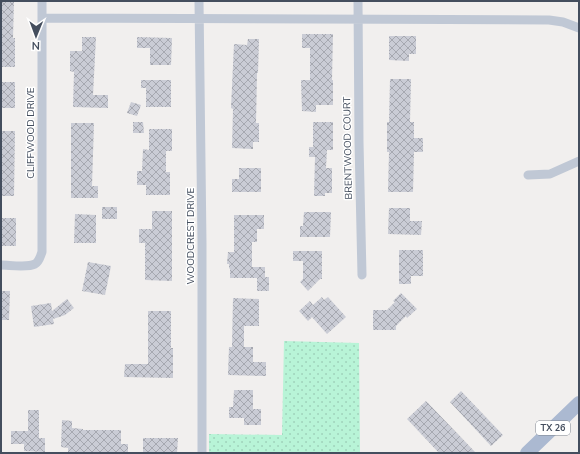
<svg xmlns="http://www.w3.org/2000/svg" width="580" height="454" viewBox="0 0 580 454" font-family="'Nunito Sans',sans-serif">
<defs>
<pattern id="grass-dots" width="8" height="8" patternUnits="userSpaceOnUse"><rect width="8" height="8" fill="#b8f4d7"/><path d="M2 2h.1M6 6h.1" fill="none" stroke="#9fd3bb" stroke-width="1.8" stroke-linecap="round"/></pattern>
<pattern id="building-cross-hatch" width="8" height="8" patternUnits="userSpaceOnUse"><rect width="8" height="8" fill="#caccd5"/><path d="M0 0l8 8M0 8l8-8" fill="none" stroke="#a6a8b0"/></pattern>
</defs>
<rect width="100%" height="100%" fill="#f1efee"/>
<path fill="url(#grass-dots)" d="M284,341L359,343L360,453H209V434L282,435Z"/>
<path fill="url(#building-cross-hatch)" d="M1,1H14L13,38H15V67H1Z
M302,34H333L332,80H333V105H316V112L302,111L301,80H310V48H302Z
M389,36H416V54H409V61L389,60Z
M82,37H96L93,95H108V108L73,107L74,72L70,71V51H82Z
M137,37L172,38L171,65H150V48H137Z
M248,39H259L258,73H257L256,123H259V142H253V149L232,148L233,109L231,108L234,44L247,45Z
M390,79H411L410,122H414V138H423V152H414L413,192H388L389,152H387V122H389Z
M141,80H171V107H146V88H141Z
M1,82H15V108H1Z
M131,102L141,105L137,116L127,113Z
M133,122H143L144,133H133Z
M313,122H333V150H327L326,168H332V193H325V196H314L315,157H309V147H313Z
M71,123H94L92,186H98V198H71Z
M149,129H172V151H166V172H170V195H146V185H137V171H142L143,149L149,150Z
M1,131H15L14,196H1Z
M239,168H261V192H232V179H239Z
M102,207H117V219H102Z
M389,208H410V221H422L421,235L388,234Z
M152,211H172V281L145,280V243H139V229H152Z
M304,212H331L330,237H300V226H303Z
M75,214L96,215V243H74Z
M234,215H264V229H257V242H252V267H265V277H269V291H257V278H230V268L229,269V264H227L228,252H234Z
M1,218H16V246H1Z
M399,250H423V276H411V284H399Z
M293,251H322V279H320L308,291L300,282L303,279V261H293Z
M88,262L111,266L105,295L82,291Z
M1,291H10L9,320H1Z
M401,293L417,309L407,318L406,316L396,326V330H373V310H387L395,302L393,301Z
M322,297L324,300L328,297L346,317L327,334L312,317L308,321L299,311L310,301L313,305Z
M233,298L259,299V326H244V347H253V362H266V376L228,375L229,347H232Z
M67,299L74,308L65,315L53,319L54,324L34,327L31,306L51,303L52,311Z
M148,311H171V348H173V378L124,377L125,364H148Z
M234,390H253V409H261V425H244V418H229V407H233Z
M461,391L503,435L491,446L450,402Z
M426,401L476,453H439L407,419Z
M28,410H39V438H45V452L24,451V444H11V431H28Z
M62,420L72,421V428L83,429V430H121V444H128V453H68V448L61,447Z
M143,438H178L177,453H143Z"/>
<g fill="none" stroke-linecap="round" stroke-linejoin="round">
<path stroke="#c0c8d5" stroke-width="9" d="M199,1L202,244V453
M358,1L359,142L362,275
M42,18L549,20L563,22L579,28
M528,175L550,174L579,161
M1,265C9,265 28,268 35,264C39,262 40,257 42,252V1"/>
<path stroke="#abb9d1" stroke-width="14" d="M527,453L579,403"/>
</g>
<g text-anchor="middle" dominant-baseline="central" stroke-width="3" stroke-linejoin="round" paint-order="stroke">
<rect fill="#fff" stroke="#7c838e" stroke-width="1" x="536" y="421" width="34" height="14" rx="3"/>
<g font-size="9" font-weight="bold" fill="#444e5e">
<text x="553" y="428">TX 26</text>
</g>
<g font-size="10" fill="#444e5e" stroke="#fff">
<text transform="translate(31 133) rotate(-90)">CLIFFWOOD DRIVE</text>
<text transform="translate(348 148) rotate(-91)">BRENTWOOD COURT</text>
<text transform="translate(191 236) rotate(-90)">WOODCREST DRIVE</text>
</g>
</g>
<rect width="580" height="454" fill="none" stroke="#444e5e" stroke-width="4"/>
<g transform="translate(36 36) rotate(181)" stroke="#ffffff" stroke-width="3" paint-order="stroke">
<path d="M0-3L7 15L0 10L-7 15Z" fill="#444e5e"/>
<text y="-6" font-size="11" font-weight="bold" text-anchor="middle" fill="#444e5e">N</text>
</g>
</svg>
